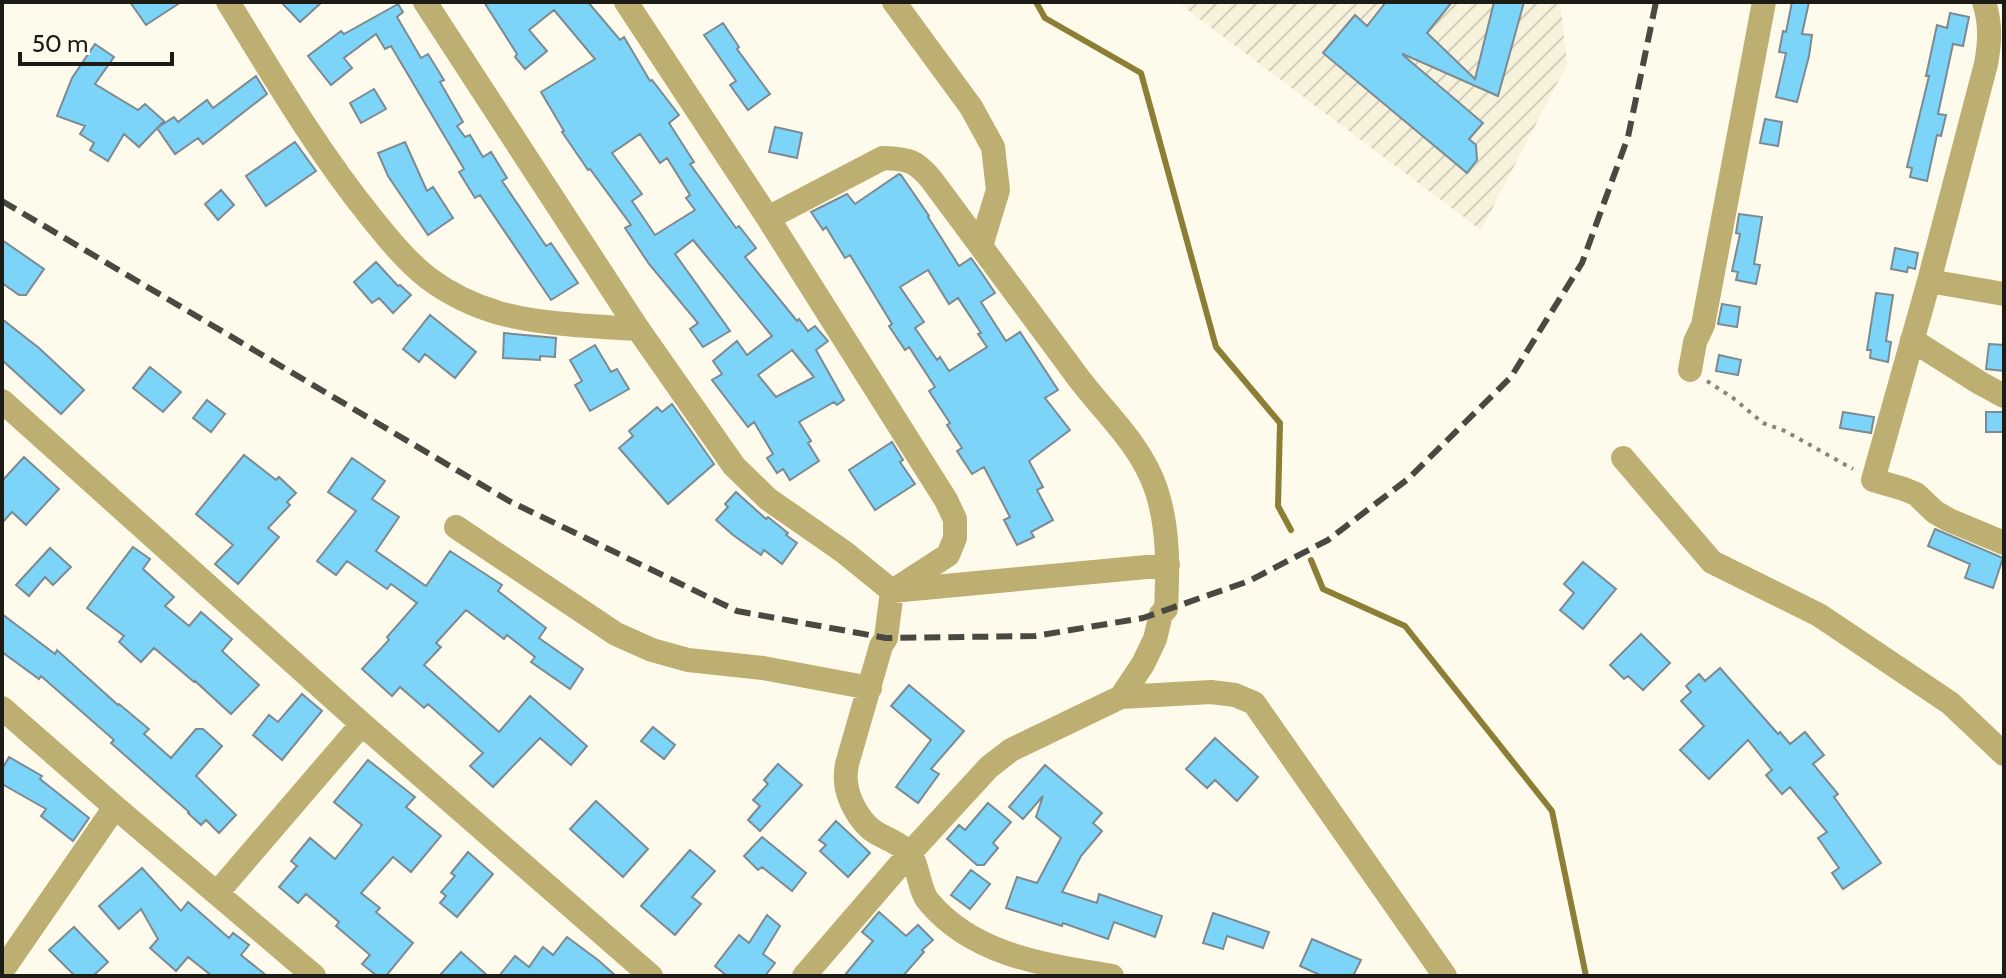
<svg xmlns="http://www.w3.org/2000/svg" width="2006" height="978" viewBox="0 0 2006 978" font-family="Cabin,sans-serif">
<defs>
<pattern id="industrial-furrows" width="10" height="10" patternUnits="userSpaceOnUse" patternTransform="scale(2)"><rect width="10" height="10" fill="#f6f2db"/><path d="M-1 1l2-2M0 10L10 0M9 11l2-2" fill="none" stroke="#d2cfbb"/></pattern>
</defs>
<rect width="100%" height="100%" fill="#fefbed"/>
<path fill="url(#industrial-furrows)" d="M1177,2H1560L1567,64L1481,230Z"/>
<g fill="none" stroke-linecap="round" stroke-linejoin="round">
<path stroke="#8d7e35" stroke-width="6" d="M1036,2L1045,18L1141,73L1216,347L1280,423L1278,506L1291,530
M1311,560L1323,589L1405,626L1552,811L1586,976"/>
</g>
<path fill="#7dd4f9" stroke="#7c8a91" stroke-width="2" fill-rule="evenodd" d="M130,2H181L146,25Z
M281,2H322L300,22Z
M484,2H588L620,40L624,37L650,81L652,80L679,115L669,123L694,162L690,164L736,228L739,226L756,248L745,257L797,321L799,319L808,331L815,326L828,341L816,350L844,400L837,405L834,402L799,422L811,441L808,443L819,461L790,480L783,469L777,473L767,458L773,454L754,422L748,427L712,380L722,374L713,361L737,341L747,355L772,336L693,240L675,254L730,331L703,347L690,329L698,323L649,264L625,228L631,225L590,169L588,170L562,132L564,131L541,92L595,59L554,10L529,30L547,51L525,69L515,57L517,54ZM640,134L660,163L667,158L690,195L686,198L695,210L655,235L632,201L642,194L612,153ZM792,350L814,377L776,397L758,375Z
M1386,2H1452L1427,33L1475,79L1494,2H1524L1498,96L1403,54V55L1483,123L1469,139L1476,145L1477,160L1467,173L1323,53L1355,15L1367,26Z
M1792,2H1809L1802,34L1812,35L1809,56L1797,102L1776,97L1786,53L1779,52L1783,31L1786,32Z
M398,4L403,12L397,17L421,58L428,54L444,80L440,82L463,122L457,126L465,137L470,135L483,157L491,152L507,178L502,181L546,246L551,243L578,283L551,300L480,195L475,198L459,172L464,169L391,46L385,49L376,34L344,58L352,68L331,85L308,56L341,31L344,34Z
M1950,13L1969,17L1963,46L1953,44L1938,114L1946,115L1941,136L1937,135L1927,181L1910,177L1912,168L1907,167L1929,76H1926L1937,25L1947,28Z
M723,23L739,47L737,49L770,94L748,110L730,85L736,81L704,35Z
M95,44L114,57L95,84L138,110L145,104L164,121L139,147L124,134L108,161L90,150L94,143L80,134L85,126L57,116L72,78Z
M256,76L267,94L203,144L198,138L175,154L157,128L174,117L178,122L207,100L213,108Z
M374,89L386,109L361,123L350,103Z
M1765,119L1782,122L1778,146L1760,143Z
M775,127L802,133L797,158L769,152Z
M295,142L316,171L266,206L246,176Z
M405,142L427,191L433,187L453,218L428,235L388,176L378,153Z
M899,174L901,175L929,216L928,217L959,266L971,258L981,272L995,293L981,302L1006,341L1020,332L1058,390L1045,398L1070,430L1029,461L1043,487L1037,490L1053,520L1031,532L1034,537L1017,545L1004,520L1010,517L984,467L972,474L957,451L962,448L947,425L950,423L929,391L935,387L909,347L905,350L889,326L892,324L850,255L845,258L826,227L823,230L811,212L847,194L855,204ZM928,270L949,304L958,298L981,333L978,334L987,347L949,371L940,357L937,360L915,328L924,322L900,287Z
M221,190L234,205L218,220L205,204Z
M1739,214L1762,217L1754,264L1760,265L1756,284L1736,280L1738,272L1732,271L1740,234L1736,233Z
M2,240L44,269L26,295H19L2,283Z
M1895,248L1918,253L1915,269L1908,267L1907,272L1891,269Z
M376,262L398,286L400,285L411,295L393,313L379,298L372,303L354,282Z
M1876,293L1893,295L1886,341L1891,342L1888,362L1870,358L1871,350H1867Z
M1722,304L1740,307L1737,327L1718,324Z
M430,315L476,352L455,378L425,354L419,362L403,349Z
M2,319L39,348L84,390L61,414L2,360Z
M504,333L556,338L555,357L540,356V360L503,358Z
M1989,344L2004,345V371L1986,369Z
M595,345L611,372L617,369L629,389L590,411L575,385L582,381L570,360Z
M1719,355L1741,360L1738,375L1716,371Z
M150,367L181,392L163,412L133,388Z
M207,400L225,414L211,432L193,418Z
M672,404L714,464L668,504L619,448L633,436L629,431L657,407L662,412Z
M1843,412L1874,417L1871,433L1840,428Z
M1986,412H2004V432H1986Z
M892,442L903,460L900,462L915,484L875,510L849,470Z
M244,455L276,480L279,477L296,493L287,502L290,505L268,528L279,537L238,584L215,564L233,545L196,514Z
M24,457L59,489L26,525L12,512L2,523V481Z
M352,458L385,481L372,499L399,517L376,551L426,586L450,551L502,585L498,591L546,628L539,638L583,669L570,689L531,662L535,657L507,635L504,639L466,610L436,643L441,647L424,665L499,732L530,696L587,746L571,765L540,738L493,787L470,766L483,753L428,704L424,708L400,687L392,696L362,669L389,640L387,637L417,603L391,584L387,589L347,561L336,575L317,561L356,511L328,492Z
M736,492L766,519L768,517L788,533L786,535L797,543L782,564L764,550L761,555L733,535L716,520L728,507L725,504Z
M1935,529L2003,558L1993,588L1965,578L1970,564L1928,546Z
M133,547L150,559L143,569L174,597L165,606L189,626L201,612L232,639L222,651L259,685L231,714L195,681L194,682L154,648L141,662L119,642L124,636L87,608Z
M50,548L71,567L53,585L45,577L29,596L16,585Z
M1583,562L1616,589L1583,629L1560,610L1574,593L1564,584Z
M2,614L55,654L57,650L118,705L119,704L149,729L144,734L171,758L196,729H203L222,746L196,776L236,815L219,833L206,820L201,825L188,813L189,812L111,743L114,740L41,676L39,679L2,652Z
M1641,634L1670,663L1643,690L1628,676L1624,679L1610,665Z
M1720,668L1778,734L1780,732L1790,744L1805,732L1824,755L1813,764L1838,794L1834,797L1881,863L1843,889L1832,873L1839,868L1818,838L1827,832L1790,787L1782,794L1766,775L1772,770L1748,740L1709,779L1680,750L1704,726L1681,701L1691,692L1686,686L1699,674L1705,681Z
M909,685L964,731L931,769L939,774L918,803L896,787L931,740L891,706Z
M302,694L322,711L282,760L253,735L269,715L278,722Z
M653,727L675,745L664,759L641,741Z
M1215,738L1258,777L1237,801L1215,780L1207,788L1186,769Z
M9,757L42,776L40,779L89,818L73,841L41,816L46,809L2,784V769Z
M368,760L415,797L406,807L441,836L411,872L393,857L361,893L380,908L376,912L413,943L386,976H377L362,964L370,955L336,926L339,922L306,894L298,903L279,887L297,866L291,861L310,838L335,859L362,825L334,802Z
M778,764L802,785L760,831L748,820L760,806L753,800L768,784L764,780Z
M1045,765L1102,813L1093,823L1102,831L1081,856L1062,892L1097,903L1099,894L1162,916L1155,937L1114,922L1108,939L1063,923L1062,926L1006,908L1017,877L1037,883L1061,838L1036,817L1043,796L1023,819L1009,807Z
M596,801L648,849L623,877L570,829Z
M988,803L1011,822L993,843L998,848L984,865H977L947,839L959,825L965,830Z
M836,821L870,853L848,877L820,851L826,845L819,840Z
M762,837L806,873L792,891L762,867L758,870L744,856Z
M690,850L715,871L692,897L701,904L675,935L641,906Z
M468,852L493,874L457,917L440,903L446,896L441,892L455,876L451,873Z
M142,868L181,911L188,902L229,938L233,933L249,945L241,955L267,976H212L188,957L176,971L150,948L158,939L141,909L119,929L99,906Z
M971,870L990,884L970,909L951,895Z
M879,912L906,936L918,925L933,940L922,950L924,952L903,976H844L873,941L862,932Z
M1213,913L1269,932L1263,948L1227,936L1223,949L1203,943Z
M767,915L780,926L763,954L775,963L765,976H727L715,966L739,935L749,943Z
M74,927L108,962L93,976H75L49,950Z
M567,937L598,960L616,976H499L515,956L529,967L543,947L553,955Z
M1312,939L1361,960L1353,976H1322L1300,966Z
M461,952L488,976H439Z"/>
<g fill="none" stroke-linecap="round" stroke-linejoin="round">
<path stroke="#89877d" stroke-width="4" stroke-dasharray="4 6" stroke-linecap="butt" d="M1707,381L1733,398L1763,423L1785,431L1853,469"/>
<path stroke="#bdaf71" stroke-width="24" d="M228,2C273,75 316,149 370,216C387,237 406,261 428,278C448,293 475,306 499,313C544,325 592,326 638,329L734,466L768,499L844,552L892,591L1168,565
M425,2L638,329
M626,2L768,218L946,500L955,519V538L948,555L897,588
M894,2L971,107L993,147L998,190L981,246
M1984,2C1991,24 1990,42 1986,64L1929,281L1873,480L1904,489L1916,494L1935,512L1949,520L2004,543
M768,218L883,158C908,159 915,160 931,179C981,246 1031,313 1080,380C1107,415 1141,445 1156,489C1169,528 1168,569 1166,609L1161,614L1155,639L1143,664L1121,697L1011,750L989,767L910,853L804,976
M1929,281L2004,294
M1912,340L1980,383L2004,396
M1690,370L1695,342L1703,325L1764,2
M2,401L362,724L651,976
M1623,458L1712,562L1819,615L1950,703L2004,754
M456,527L616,634L652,650L688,660L763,668L870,688
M892,591L886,638L881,646L847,764C846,770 845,776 846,782C847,798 859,820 872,830C883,838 899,842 908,852C919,863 918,890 929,902C974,956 1047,965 1112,976
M1121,697L1211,692L1235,695L1254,703L1445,976
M2,708L115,807L314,976
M217,893L362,724
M2,971L115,807"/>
<path stroke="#4a4941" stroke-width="6" stroke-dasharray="16 8" stroke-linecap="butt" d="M2,201L509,501L737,611L886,638L1035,636L1143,618L1249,581L1328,540L1408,479L1511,377L1582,263L1628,137L1656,2"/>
</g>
<rect width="2006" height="978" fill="none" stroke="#1c1b15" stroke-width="8"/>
<path d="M20 52v12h152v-12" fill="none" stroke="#1c1b15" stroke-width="4"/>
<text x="32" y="52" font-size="24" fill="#1c1b15" stroke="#fefbed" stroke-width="6" paint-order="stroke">50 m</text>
</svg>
